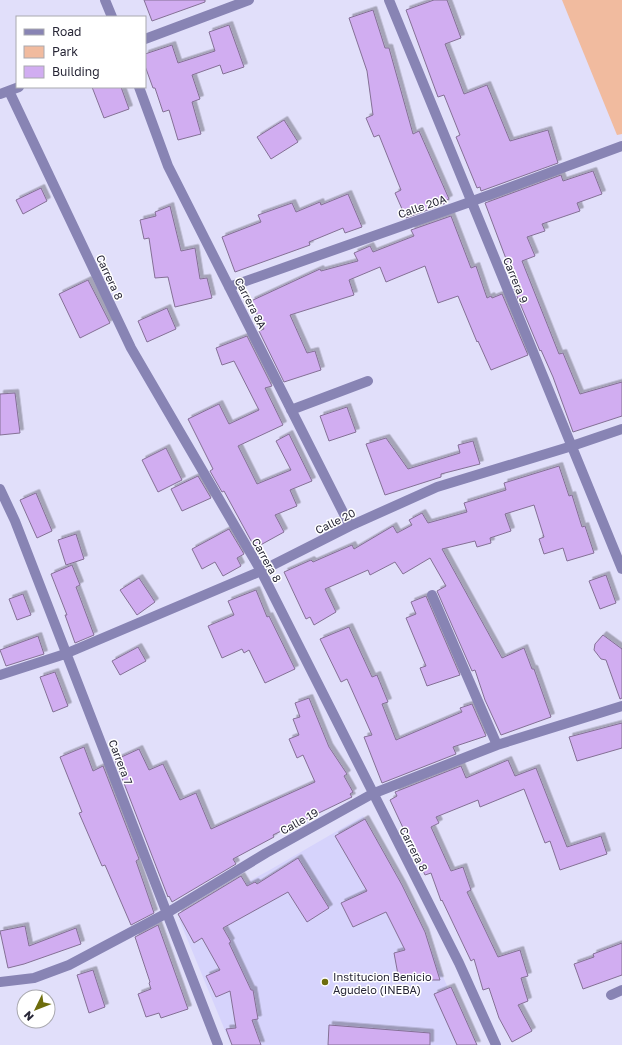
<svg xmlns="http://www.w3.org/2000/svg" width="622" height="1045" viewBox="0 0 622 1045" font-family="'Golos Text',sans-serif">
<defs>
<filter id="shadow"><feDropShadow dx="3.5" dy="-3.5" stdDeviation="0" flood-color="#0004"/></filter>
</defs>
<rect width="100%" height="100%" fill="#e1dffa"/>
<path fill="#d6d3fc" d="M363,816L416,915L473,1045H231L179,919L268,871Z"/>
<path fill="#f1bb9f" d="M562,0H622V134L617,135Z"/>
<path fill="#d1adf1" stroke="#847095" filter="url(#shadow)" d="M144,0H205V2L152,21Z
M434,0H447L461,38L445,44L464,94L487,85L510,141L548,130L558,163L481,191L480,187L477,188L456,137L460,135L444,95L438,97L406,10Z
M373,10L385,48H389L413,134L419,131L449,199L445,201L446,203L406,218L395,193L401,190L379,135L374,137L366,118L373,115L367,71L349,18Z
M229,25L244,67L223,74L220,65L192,75L200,99L192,102L201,134L178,140L169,110L163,112L155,88H153L145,66V54L172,45L178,63L215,51L209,32Z
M92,87H121L129,109L104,118Z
M284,120L298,142L271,159L257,137Z
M593,171L602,194L577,203L580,211L542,224L545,231L527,237L535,256L522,261L559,354L563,353L580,394L622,382V416L573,432L553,377L541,350L540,351L514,289L517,288L485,203L561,175L563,181Z
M41,188L47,201L23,214L16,200Z
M348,194L362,227L345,233L343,228L309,242L310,245L235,272L222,237L261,222L258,215L292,203L296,212L320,202L321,205Z
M170,206L181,251L195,248L200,279L207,278L212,298L175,307L168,277L155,278L149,238L144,239L140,220L156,216L155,212Z
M451,216L471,268L476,266L487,298L491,296L492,298L502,294L528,355L491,370L478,341L477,342L458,296L438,303L425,266L386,282L380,267L349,280L354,295L290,315L307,353L315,351L321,370L284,382L259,331L264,329L251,301L320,269L321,271L358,261L354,253L370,246L373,252L414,236L411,230Z
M88,280L110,323L80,338L59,294Z
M167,308L176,329L147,342L138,321Z
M247,336L272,386L265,388L283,425L238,446L257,484L291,470L276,441L289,434L312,481L290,490L297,506L275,515L284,532L255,548L224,491L222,492L210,471L213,469L188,419L219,404L229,424L259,410L234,361L222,365L216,348Z
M15,393L20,433L0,435V394Z
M347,407L356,432L329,441L320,416Z
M386,438L408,469L460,453L458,445L473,441L480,464L441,474V477L385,495L366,444Z
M166,448L182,480L158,492L142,460Z
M559,466L569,496L572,495L582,527L585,526L594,553L567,561L563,548L544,554L539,539L544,537L534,505L505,514L511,531L490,538L491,543L477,547L475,541L442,549L502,658L524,648L532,669H534L551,717L501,735L485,700L475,670L472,671L437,591L446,586L430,558L403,574L395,562L370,575L368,570L325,589L336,612L314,625L310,617L306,619L284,572L311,560L313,562L352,545L354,549L393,526L397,533L412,525L409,520L422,513L428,523L467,512L464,503L506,490L504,483Z
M198,476L211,498L182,511L171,489Z
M36,493L52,531L37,538L20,500Z
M229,529L244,554L237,558L241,566L223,576L215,562L202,569L192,549Z
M76,534L84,559L66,565L58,540Z
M72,565L80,585L76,587L94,635L75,643L65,615H67L51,574Z
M606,575L616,603L600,609L589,581Z
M139,578L155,602L137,615L120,590Z
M256,590L267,617L269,616L295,669L265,683L249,650L244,653L242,649L222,658L208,626L234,615L228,601Z
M23,594L31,615L17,620L9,599Z
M426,596L460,675L427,686L420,668L426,666L406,618L416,614L411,602Z
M349,627L372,677L377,675L388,702L382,704L396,740L462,712L460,708L472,704L486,736L453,747L456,754L382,783L364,737L372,735L347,679L341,682L320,639Z
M603,635L622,649V698L620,699L606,660L601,659L594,650L595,644Z
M38,636L44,654L6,666L0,650Z
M138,647L146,661L120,675L112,661Z
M55,672L68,706L53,712L40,677Z
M309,698L329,747L347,774L344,776L353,792L350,794L352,797L273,835L274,837L233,859L236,864L172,902L169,896L168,897L115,760L139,749L149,770L163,764L180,800L196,793L211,829L315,782L303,755L297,758L289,739L299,735L293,719L300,717L295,703Z
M622,723V748L577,761L569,737Z
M84,747L93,771L103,766L139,859L136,861L154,913L131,925L105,865L102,866L79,813L82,812L60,757Z
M508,760L515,776L536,768L567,847L601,836L607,854L560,870L550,841L545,843L524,789L480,807L478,800L436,817L439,823L431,827L451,871L463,867L471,890L467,892L498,957L520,950L528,976L521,978L528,1001L518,1005L532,1031L512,1042L499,1018L489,988L483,990L474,959L471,961L442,900L441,901L431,873L425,875L390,800L397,796L395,792L461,766L466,778Z
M365,819L402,885L425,932L440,980H399L394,953L405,950L386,912L353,927L341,903L367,891L335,836Z
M298,858L329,908L307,922L288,892L223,928L231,942L229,943L251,990H253L258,1019L252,1020L261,1045H232L226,1029L236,1028L230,991L216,997L206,976L220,970L202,938L194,943L178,914L241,876L247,886L255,882L257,884Z
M158,925L188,1009L161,1018L159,1013L146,1017L138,994L151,989L149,983L150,982L135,937Z
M25,926L29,946L76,928L81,944L24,964L8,968L0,931Z
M622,943V975L583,989L574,964L594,957L593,954Z
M93,970L105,1007L89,1013L77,975Z
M451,987L456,998L477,1045H457L434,994Z
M329,1025L430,1033V1045H328Z"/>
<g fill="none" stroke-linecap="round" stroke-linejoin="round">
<path stroke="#8884b4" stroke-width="10" d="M105,0L112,17
M389,0L622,569
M145,39L249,0
M139,87L168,166L350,526
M9,91L131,348L261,571L459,963L496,1045
M0,94L19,87
M229,287L470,202L622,146
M291,410L368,381
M0,489L15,521L218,1045
M432,595L497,745
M0,675L65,654L261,571L350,526L437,487L572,446L622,429
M0,982L34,978L69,965L167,913L266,853L372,794L497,745L622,706
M611,995L622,990"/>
</g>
<circle fill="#6e6d0c" stroke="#fff" stroke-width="1.5" cx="325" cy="982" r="4"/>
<g text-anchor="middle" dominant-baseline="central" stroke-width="3" stroke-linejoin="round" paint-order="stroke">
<g font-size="11" fill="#282737" stroke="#fff">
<text transform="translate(422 206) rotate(-19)">Calle 20A</text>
<text transform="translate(110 277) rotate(65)">Carrera 8</text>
<text transform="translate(516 280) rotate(68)">Carrera 9</text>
<text transform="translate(251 303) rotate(63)">Carrera 8A</text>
<text transform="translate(335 521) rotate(-26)">Calle 20</text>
<text transform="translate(267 560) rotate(61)">Carrera 8</text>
<text transform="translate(121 762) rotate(69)">Carrera 7</text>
<text transform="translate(299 821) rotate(-29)">Calle 19</text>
<text transform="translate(414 849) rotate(63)">Carrera 8</text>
</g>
<g font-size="11" fill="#282737" stroke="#fff" text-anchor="start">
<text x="333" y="976">Institucion Benicio<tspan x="333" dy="13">Agudelo (INEBA)</tspan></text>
</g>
</g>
<rect x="16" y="16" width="130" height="72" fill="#ffffff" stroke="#a9a9af"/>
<rect x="24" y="29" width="20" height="6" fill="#8884b4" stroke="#a9a9af"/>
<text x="52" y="36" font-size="12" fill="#282737">Road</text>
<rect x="24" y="46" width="20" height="12" fill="#f1bb9f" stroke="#a9a9af"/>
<text x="52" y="56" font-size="12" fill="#282737">Park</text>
<rect x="24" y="66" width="20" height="12" fill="#d1adf1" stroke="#a9a9af"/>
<text x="52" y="76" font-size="12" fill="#282737">Building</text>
<g transform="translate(36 1009) rotate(227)"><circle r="19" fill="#ffffff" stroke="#a9a9af"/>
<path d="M0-3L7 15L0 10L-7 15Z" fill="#6e6d0c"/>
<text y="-6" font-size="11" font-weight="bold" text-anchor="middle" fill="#282737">N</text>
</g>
</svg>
